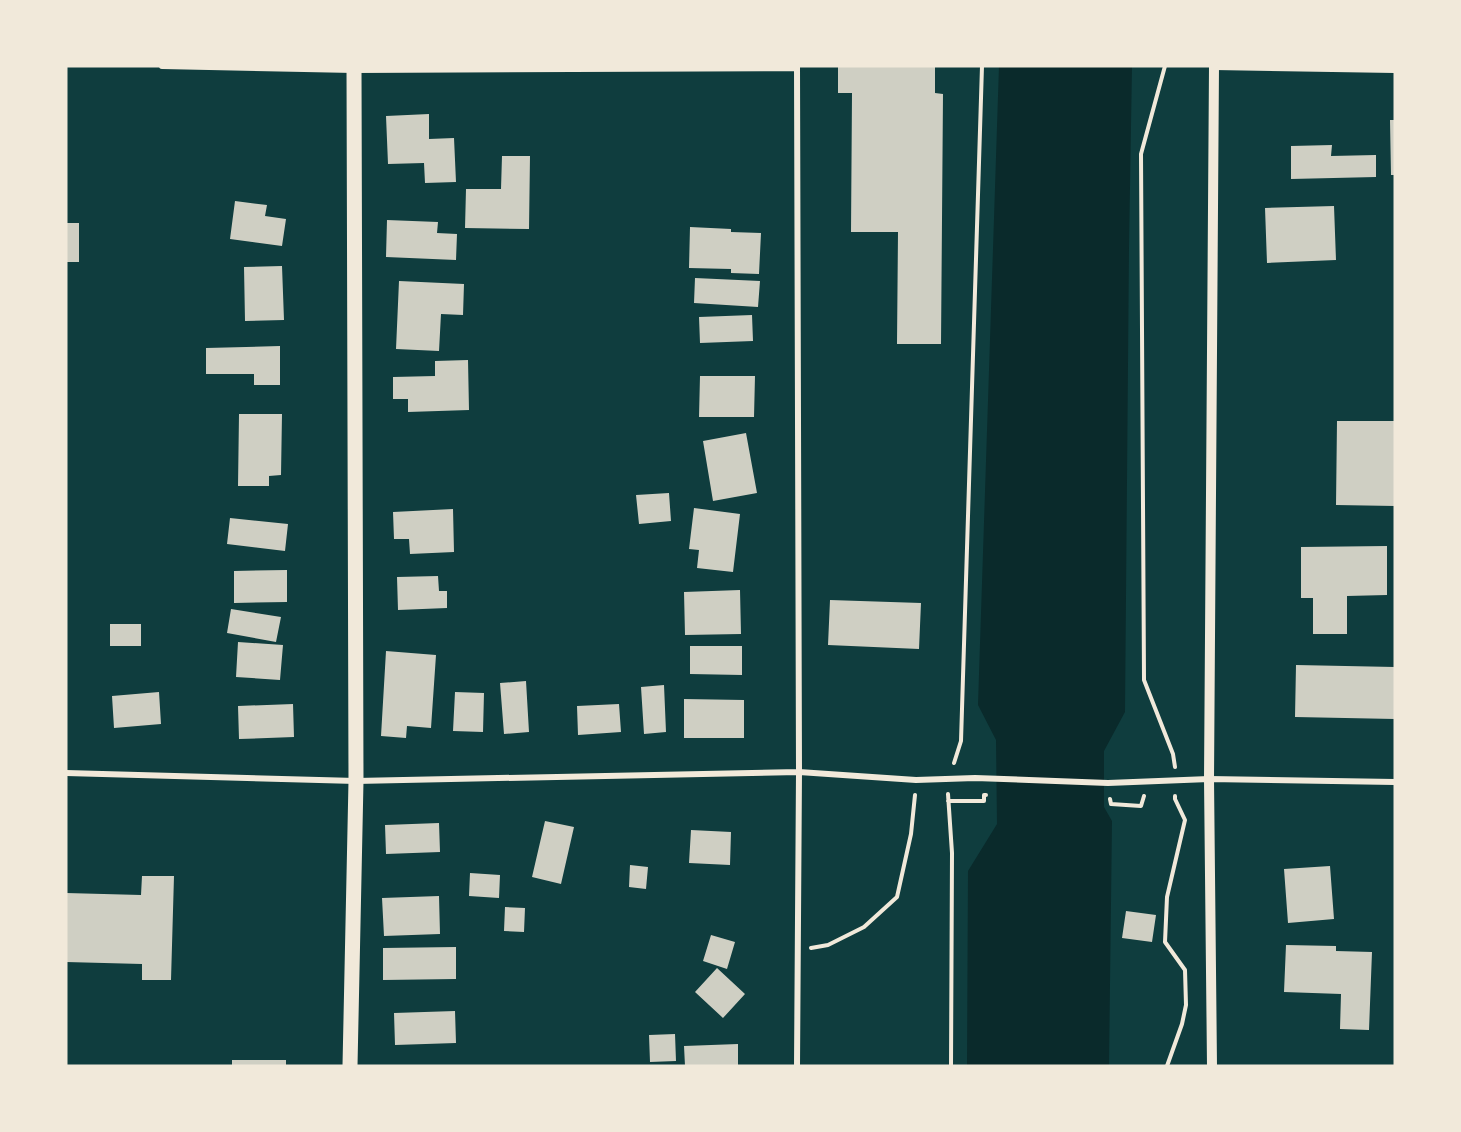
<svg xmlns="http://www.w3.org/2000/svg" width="1461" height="1132" viewBox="0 0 1461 1132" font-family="'Varela Round',sans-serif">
<rect width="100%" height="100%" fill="#0f3d3e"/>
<path fill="#0a2a2b" d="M999,66H1132L1129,247L1125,712L1104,751V807L1112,821L1109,1066H967L968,871L997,824L996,740L978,705Z"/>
<path fill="#cfcfc3" d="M838,66H935V93L943,94L941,344H897L898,232H851L852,93H838Z
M429,114V139L454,138L456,182L425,183L424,163L388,164L386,116Z
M1390,120H1395V175H1391Z
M1332,145L1331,156L1376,155V177L1291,179V146Z
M502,156H530L529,229L465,228L466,189H501Z
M235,201L267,205L265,216L286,219L282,246L230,239Z
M1334,206L1336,260L1267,263L1265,208Z
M387,220L438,222L437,233L457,234L456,260L386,257Z
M66,223H79V262H66Z
M690,227L731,229V232L761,233L759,274L731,273V269L689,268Z
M282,266L284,320L245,321L244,267Z
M695,278L760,281L758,307L694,303Z
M399,281L464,284L463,315L441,314L439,351L396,349Z
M752,315L753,341L700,343L699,317Z
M280,346V385H254V374H206V348Z
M468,360L469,410L408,412V399H393V377L435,376V361Z
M700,376H755L754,417H699Z
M239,414H282L281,475L269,476V486H238Z
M1337,421H1395V506L1336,505Z
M746,433L757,493L713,501L703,441Z
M669,493L671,521L639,524L636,495Z
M694,508L740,514L733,572L697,568L699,550L689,549Z
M453,509L454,552L410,554L409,539H394L393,512Z
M230,518L288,524L285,551L227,544Z
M1387,546V595L1347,596V634H1313V598H1301V547Z
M287,570V602L234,603V571Z
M438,576L439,591H447V608L398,610L397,577Z
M740,590L741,634L685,635L684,592Z
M830,600L921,603L919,649L828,645Z
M231,609L281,617L276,642L227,633Z
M110,624H141V646H110Z
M238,642L283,645L280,680L236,677Z
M690,646H742V675L690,674Z
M386,651L436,655L431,728L407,726L406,738L381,736Z
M1296,665L1395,667V719L1295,717Z
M526,681L529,732L504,734L500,683Z
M664,685L666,732L644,734L641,687Z
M159,692L161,724L114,728L112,696Z
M455,692L484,693L483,732L453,731Z
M684,699L744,700V738H684Z
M293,704L294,737L239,739L238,706Z
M619,704L621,732L578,735L577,706Z
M545,821L574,827L561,884L532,877Z
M439,823L440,852L386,854L385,825Z
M691,830L731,832L730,865L689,863Z
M630,865L648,867L646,889L629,887Z
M1330,866L1334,919L1288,923L1284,869Z
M470,873L500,875L499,898L469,896Z
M142,876H174L171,980H142V964L66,962V893L141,895Z
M439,896L440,934L384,936L382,898Z
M505,907L525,908L524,932L504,931Z
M1126,911L1156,915L1152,942L1122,938Z
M711,935L735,942L727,969L703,961Z
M1286,945L1336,946V951L1372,952L1369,1030L1340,1029L1341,994L1284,992Z
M456,947V979L383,980V948Z
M717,968L745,994L723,1018L695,992Z
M455,1011L456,1043L395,1045L394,1013Z
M675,1034L676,1061L650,1062L649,1035Z
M738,1044V1066H685L684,1046Z
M232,1060H286V1066H232Z"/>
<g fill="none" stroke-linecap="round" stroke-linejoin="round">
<path stroke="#f1e9da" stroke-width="4" d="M1165,66L1141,154L1144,680L1173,754L1175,767
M954,763L961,741L982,66
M948,794L952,853L951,1066
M1110,799L1111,804L1141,806L1144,796
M948,801H984V795H986
M811,948L828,945L864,927L897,897L911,834L915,795
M1167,1066L1182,1024L1186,1005L1185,970L1165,942L1167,897L1185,820L1175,799V796"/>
<path stroke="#f1e9da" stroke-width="6" d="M162,66L354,70L797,68
M1214,67L1395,70
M66,773L356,781L799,772L916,780L975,778L1108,783L1209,779L1395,782
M797,1066L799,772L797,66"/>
<path stroke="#f1e9da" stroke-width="10" d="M1212,1066L1209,779L1214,66"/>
<path stroke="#f1e9da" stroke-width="15" d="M350,1066L356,781L354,66"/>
</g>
<rect width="1461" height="1132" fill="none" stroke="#f1e9da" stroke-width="135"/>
</svg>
